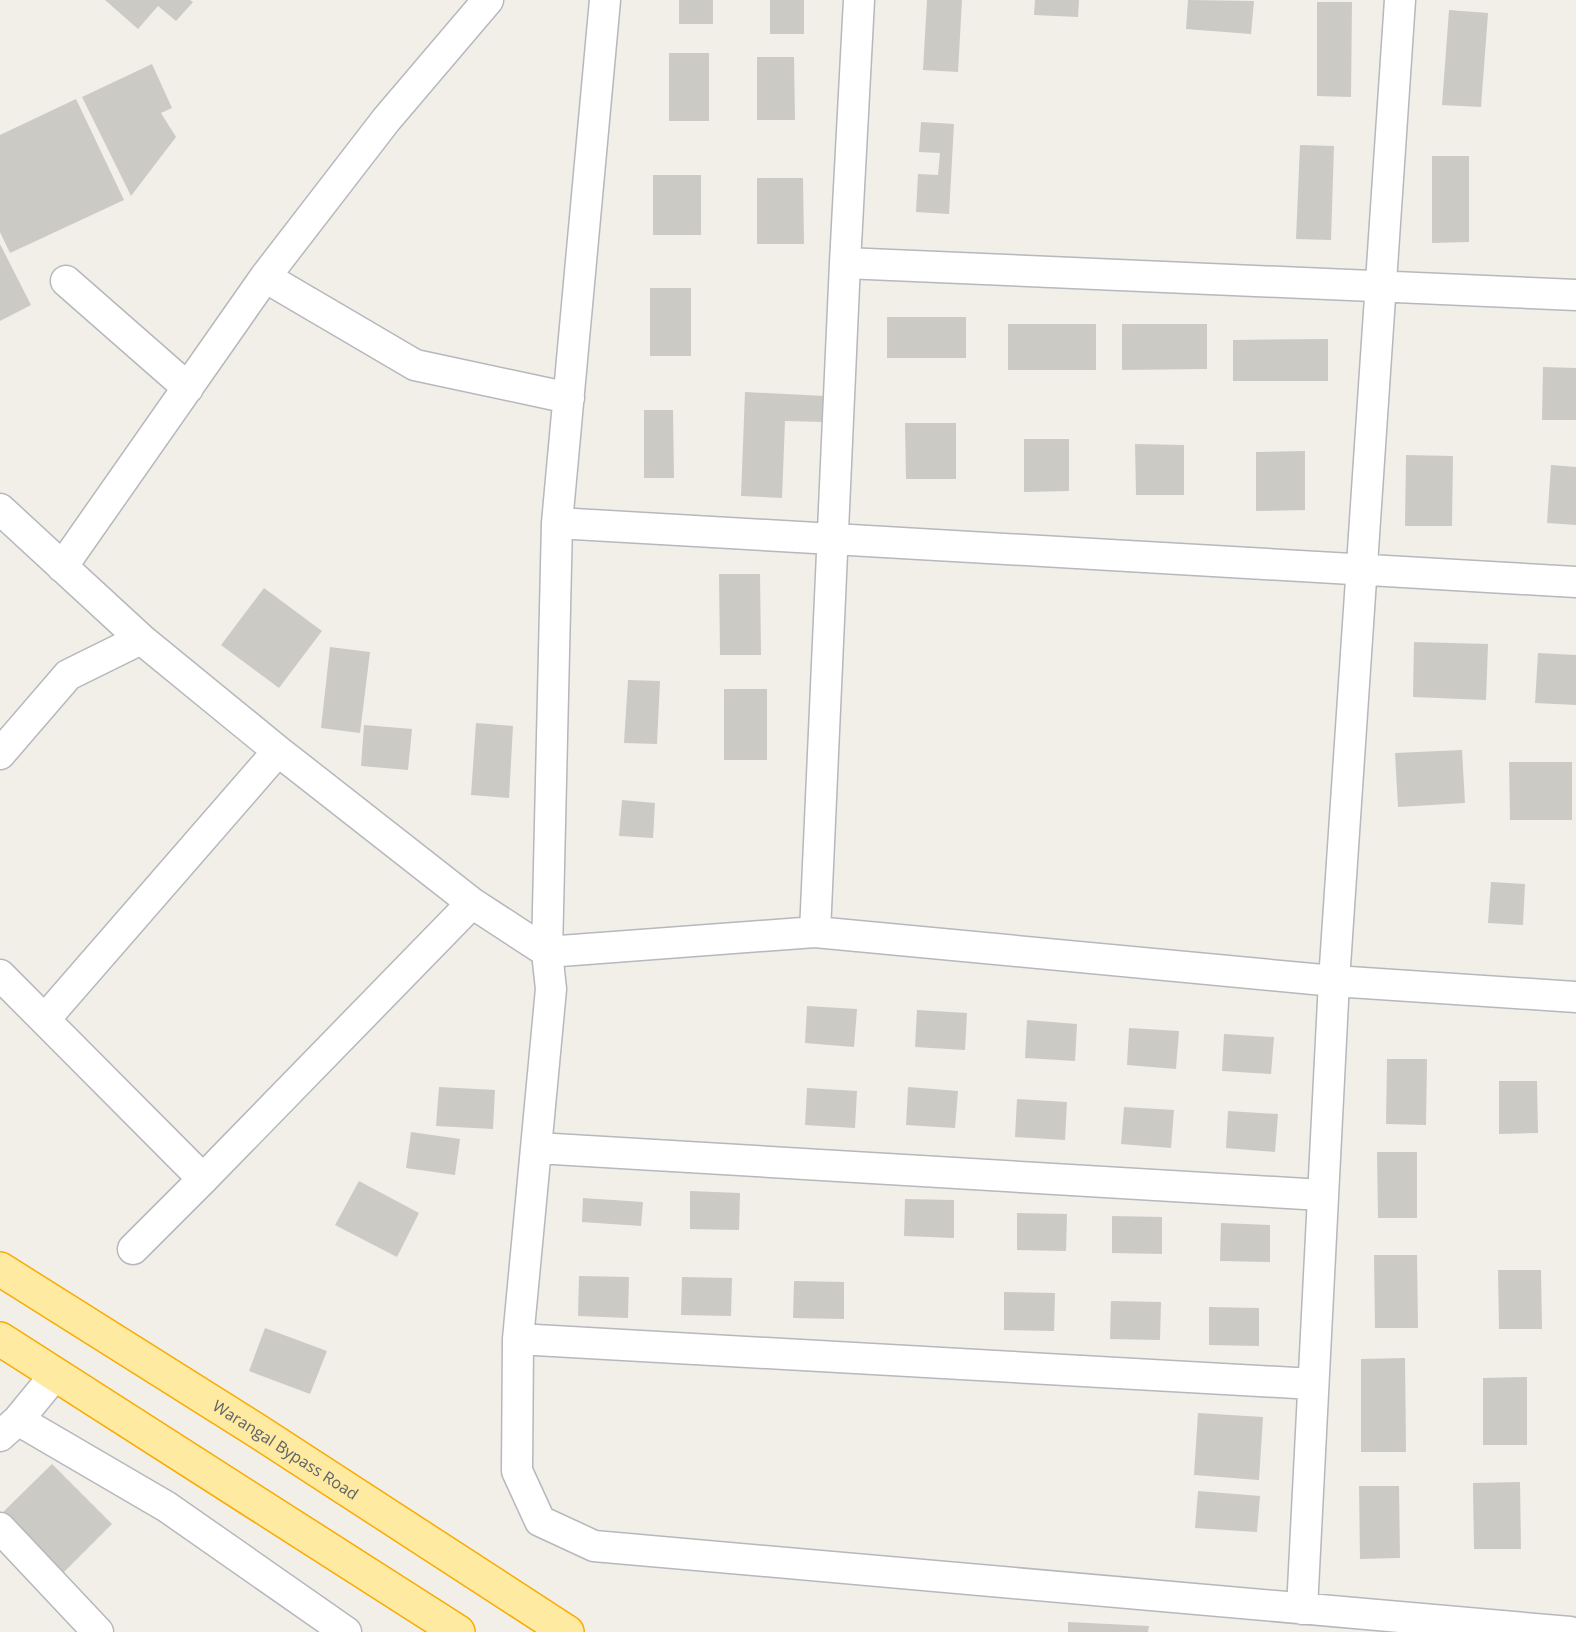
<svg xmlns="http://www.w3.org/2000/svg" width="1576" height="1632" viewBox="0 0 1576 1632" font-family="'Open Sans',sans-serif">
<rect width="100%" height="100%" fill="#f1efe8"/>
<path fill="#cccac5" d="M105,0H190L193,2L176,21L158,6L138,29Z
M679,0H713V24H679Z
M770,0H804V34H770Z
M927,0H962L958,72L923,70Z
M1035,0H1079L1078,17L1034,15Z
M1188,0L1254,1L1251,34L1186,29Z
M1317,2H1352L1351,97L1317,96Z
M1449,10L1488,13L1481,107L1442,105Z
M669,53H709V121H669Z
M757,57H794L795,120H757Z
M152,64L172,108L161,113L176,137L131,196L82,97Z
M76,99L124,200L10,253L0,232V135Z
M921,122L954,124L949,214L916,212L918,174L938,175L940,153L919,152Z
M1300,145L1334,146L1331,240L1296,239Z
M1432,156H1469V242L1432,243Z
M653,175H701V235H653Z
M757,178H803L804,244H757Z
M0,244L31,305L0,321Z
M650,288H691V356H650Z
M887,317H966V358H887Z
M1008,324H1096V370H1008Z
M1122,324H1207V369L1122,370Z
M1328,339V381H1233V340Z
M1543,367L1576,368V420H1542Z
M745,392L824,396V422L785,421L782,498L741,496Z
M644,410H673L674,478H644Z
M905,423H956V479H906Z
M1024,439H1069V491L1024,492Z
M1135,444L1184,445V495H1136Z
M1305,451V510L1256,511V452Z
M1406,455L1453,456L1452,526H1405Z
M1551,465L1576,467V525L1547,523Z
M719,574H760L761,655H720Z
M264,588L322,631L279,688L221,645Z
M1414,642L1488,644L1486,700L1413,697Z
M330,647L370,652L360,733L321,728Z
M1538,653L1576,655V705L1535,703Z
M628,680L660,681L657,744L624,743Z
M724,689H767V760H724Z
M476,723L513,726L509,798L471,795Z
M364,725L412,729L408,770L361,766Z
M1462,750L1465,803L1398,807L1395,753Z
M1509,762H1572V820H1510Z
M622,800L655,803L653,838L619,836Z
M1491,882L1525,884L1523,925L1488,923Z
M807,1006L857,1009L854,1047L805,1043Z
M917,1010L967,1013L965,1050L915,1047Z
M1027,1020L1077,1024L1075,1061L1025,1058Z
M1129,1028L1179,1031L1176,1069L1127,1065Z
M1224,1034L1274,1037L1271,1074L1222,1071Z
M1387,1059H1427L1426,1125L1386,1124Z
M1499,1081H1537L1538,1133L1499,1134Z
M439,1087L495,1090L493,1129L436,1126Z
M908,1087L958,1091L955,1128L906,1125Z
M807,1088L857,1091L855,1128L805,1125Z
M1017,1099L1067,1102L1065,1140L1015,1137Z
M1124,1107L1174,1110L1171,1148L1121,1144Z
M1228,1111L1278,1114L1275,1152L1226,1148Z
M411,1132L460,1139L455,1175L406,1168Z
M1377,1152H1417V1218H1378Z
M359,1181L419,1213L397,1257L335,1225Z
M690,1191L740,1193L739,1230L690,1229Z
M583,1198L643,1202L641,1226L582,1222Z
M905,1199L954,1200V1238L904,1236Z
M1017,1213L1067,1214L1066,1251L1017,1250Z
M1112,1216L1162,1217V1254L1112,1253Z
M1221,1223L1270,1225V1262L1220,1261Z
M1374,1255H1417L1418,1328H1375Z
M1498,1270H1541L1542,1329H1499Z
M579,1276L629,1277L628,1318L578,1316Z
M682,1277L732,1278L731,1316L681,1315Z
M794,1281L844,1282V1319L793,1318Z
M1004,1292L1055,1293L1054,1331L1004,1330Z
M1111,1301L1161,1302L1160,1340L1110,1339Z
M1209,1307L1259,1308V1346L1209,1345Z
M265,1328L327,1351L310,1394L249,1371Z
M1405,1358L1406,1452H1361V1359Z
M1527,1377V1445H1483V1378Z
M1198,1413L1263,1417L1259,1480L1194,1475Z
M52,1464L112,1524L60,1576L0,1515Z
M1520,1482L1521,1549H1474L1473,1483Z
M1359,1486H1399L1400,1558L1360,1559Z
M1198,1491L1260,1496L1257,1532L1195,1528Z
M1068,1622L1149,1626L1148,1632H1068Z"/>
<g fill="none" stroke-linecap="round" stroke-linejoin="round">
<defs>
<path id="minor" d="M605,0L557,523L547,952L551,989L518,1339L517,1471L540,1521L594,1546L1570,1632
M845,263L1576,295
M265,277L415,365L569,398
M66,281L188,388
M0,509L141,639L278,751L472,903L547,952L815,932L1334,981L1576,997
M557,523L1576,582
M62,567L265,277L386,120L488,0
M0,754L68,675L141,639
M815,932L845,263L859,0
M0,975L203,1179
M45,1019L278,751
M537,1148L1322,1195
M133,1249L203,1179L472,903
M518,1339L1313,1384
M18,1420L167,1507L346,1632
M0,1436L18,1420L55,1375
M0,1528L98,1632
M1302,1609L1334,981L1400,0"/>
<g id="trunk">
<path id="s1" d="M0,1269L259,1432L567,1632"/>
<path d="M0,1339L458,1632"/>
</g>
</defs>
<use href="#minor" stroke="#b5b8bc" stroke-width="33"/>
<use href="#trunk" stroke="#f9ab00" stroke-width="36"/>
<use href="#minor" stroke="#fff" stroke-width="30"/>
<use href="#trunk" stroke="#feeaa1" stroke-width="33"/>
</g>
<g text-anchor="middle" dominant-baseline="central" stroke-width="4.5" stroke-linejoin="round" paint-order="stroke">
<g font-size="16" fill="#5f6368" stroke="#fff">
<text stroke="none"><textPath href="#s1" startOffset="338">Warangal Bypass Road</textPath></text>
</g>
</g>
</svg>
